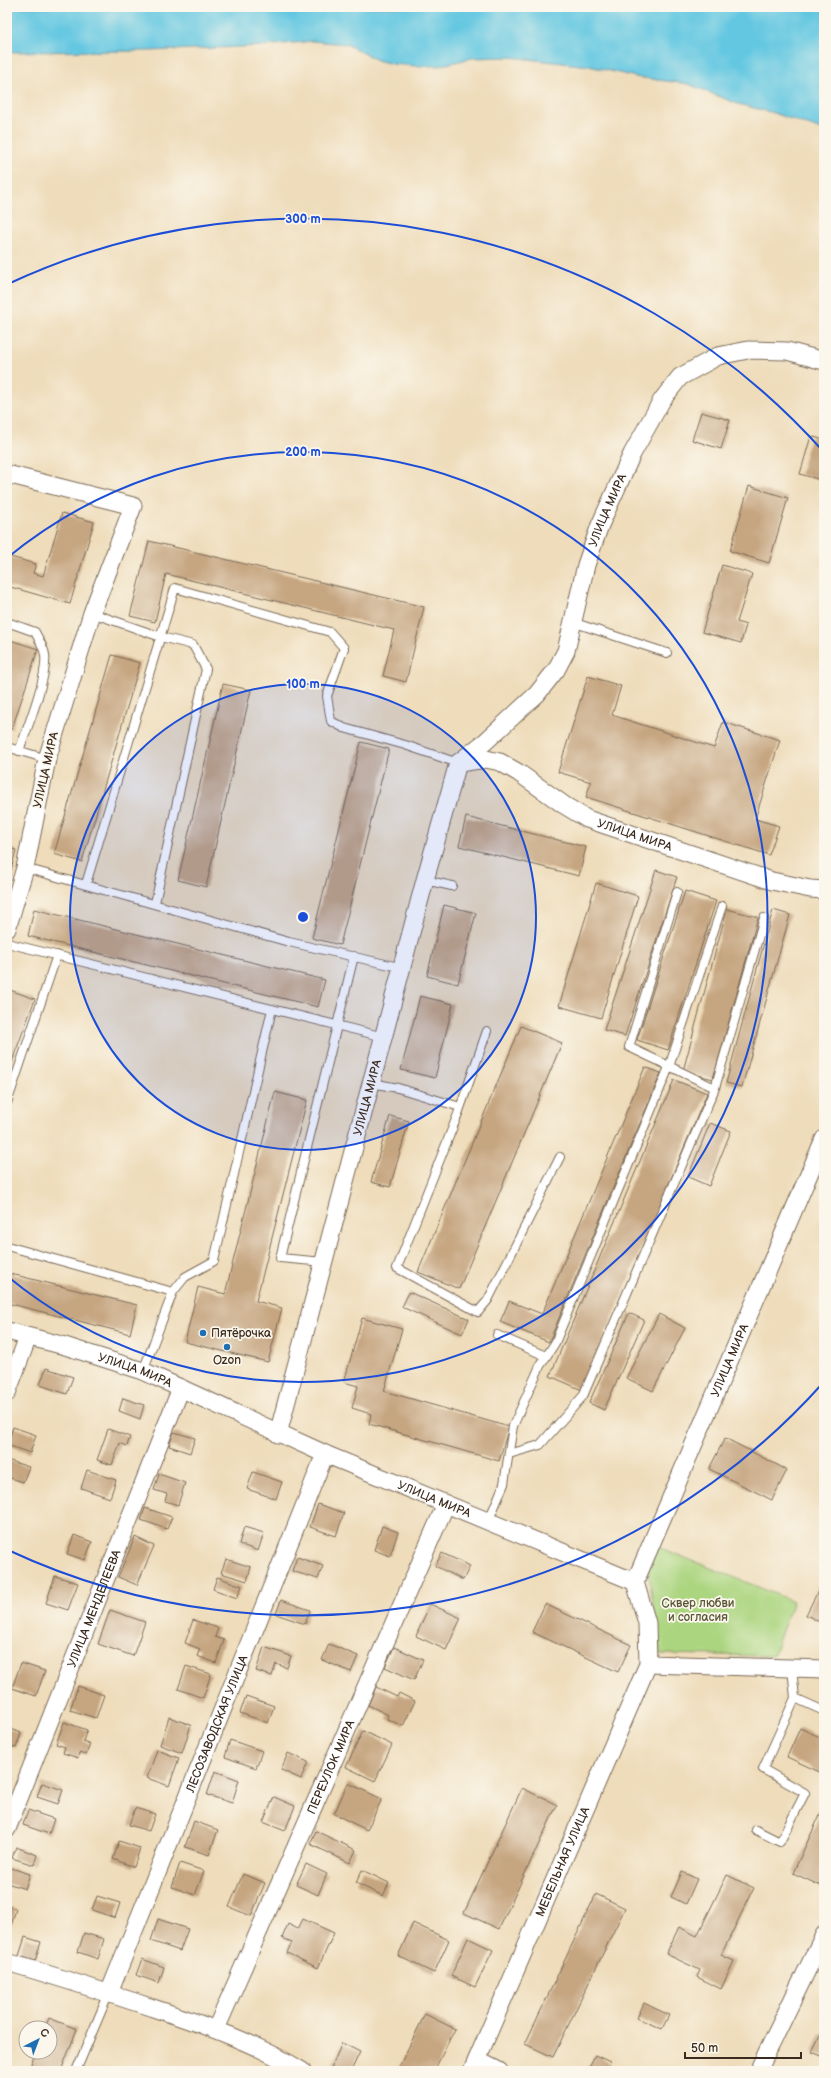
<svg xmlns="http://www.w3.org/2000/svg" width="831" height="2078" viewBox="0 0 831 2078" font-family="'Balsamiq Sans',sans-serif">
<rect width="100%" height="100%" fill="#fbf7ec"/>
<filter id="ink" filterUnits="userSpaceOnUse"><feTurbulence type="fractalNoise" baseFrequency=".025" numOctaves="2"/><feDisplacementMap in="SourceGraphic" scale="8" xChannelSelector="R" yChannelSelector="G"/><feConvolveMatrix kernelMatrix="1 2 1 2 8 2 1 2 1" color-interpolation-filters="sRGB"/></filter>
<filter id="wash" filterUnits="userSpaceOnUse"><feTurbulence type="fractalNoise" baseFrequency=".012" numOctaves="4" result="noise"/><feDisplacementMap in="SourceGraphic" scale="16" xChannelSelector="R" yChannelSelector="G"/><feGaussianBlur stdDeviation="0.9" result="paint"/><feColorMatrix in="noise" values="0 0 0 0 0 0 0 0 0 0 0 0 0 0 0 0 0 1.4 0 .05"/><feComposite in="paint" operator="in"/></filter>
<g filter="url(#wash)">
<rect width="100%" height="100%" fill="#eedcba"/>
<path fill="#acd580" stroke="#74804f" d="M658,1547L793,1601L773,1656L660,1654L648,1568Z"/>
<path fill="#63c7e1" stroke="#4f7880" d="M7,7H824V131L774,113L738,104L688,84L636,77L589,66L509,57L472,58L438,66H416L392,64L377,60L346,44L313,41L263,46L149,51L7,52Z"/>
<g id="blocks">
<path fill="#c6a681" d="M701,412L730,420L721,449L692,440Z
M811,436L824,440V481L800,474Z
M749,486L788,498L769,563L730,551Z
M62,513L94,522L70,604L7,586V556L36,564L33,573L43,576Z
M149,541L424,607L406,682L383,676L394,630L166,574L155,622L130,616Z
M722,565L752,574L737,622L746,625L741,643L702,632Z
M7,639L38,649L12,729L7,728Z
M112,655L140,663L82,862L54,854Z
M588,676L621,686L612,715L714,748L723,722L780,740L755,819L779,826L769,855L586,797L591,782L558,772Z
M223,684L251,690L206,887L178,880Z
M361,742L389,749L340,945L312,938Z
M466,817L586,847L579,876L459,846Z
M7,848L16,850L8,883H7Z
M656,870L677,877L625,1036L604,1030Z
M596,883L638,896L601,1018L559,1006Z
M685,891L716,901L668,1050L637,1040Z
M444,905L476,913L458,984L427,976Z
M34,909L325,980L318,1007L28,936Z
M727,909L758,917L713,1079L683,1071Z
M773,910L790,915L742,1087L726,1083Z
M7,989L35,999L7,1075Z
M420,996L453,1004L435,1078L401,1070Z
M521,1026L562,1043L459,1289L418,1272Z
M645,1067L661,1073L549,1342L500,1322L509,1301L542,1314Z
M674,1080L707,1093L582,1390L550,1376Z
M275,1092L307,1100L256,1301L282,1308L268,1362L185,1342L198,1287L225,1294Z
M390,1116L409,1121L390,1187L371,1182Z
M710,1123L731,1131L709,1186L688,1177Z
M7,1273L137,1305L130,1334L7,1303Z
M409,1292L469,1319L462,1334L402,1307Z
M629,1313L644,1320L604,1410L589,1403Z
M659,1314L685,1328L653,1391L626,1378Z
M362,1318L402,1329L384,1391L509,1427L499,1461L369,1424L371,1414L352,1408L358,1386L344,1382Z
M46,1368L73,1377L67,1394L40,1385Z
M123,1398L144,1405L140,1419L119,1411Z
M13,1427L36,1435L30,1453L7,1445Z
M108,1429L130,1437L127,1446L120,1443L112,1465L97,1460Z
M174,1432L195,1438L190,1453L169,1446Z
M725,1438L787,1470L772,1500L709,1469Z
M7,1460L29,1467L23,1482L7,1477Z
M87,1470L116,1480L110,1498L81,1488Z
M253,1472L282,1482L276,1499L247,1489Z
M159,1474L185,1483L178,1505L165,1501L167,1494L154,1490Z
M318,1504L344,1513L336,1536L310,1527Z
M145,1508L172,1517L167,1529L141,1520Z
M382,1526L398,1532L390,1556L374,1550Z
M244,1527L264,1533L258,1551L239,1544Z
M74,1535L92,1542L85,1560L67,1554Z
M135,1537L154,1546L137,1585L118,1577Z
M442,1553L470,1566L463,1580L435,1566Z
M297,1557L323,1566L318,1579L292,1571Z
M226,1559L251,1567L247,1581L221,1573Z
M55,1576L78,1583L68,1610L46,1603Z
M217,1577L242,1586L237,1598L213,1589Z
M824,1579V1624L806,1615Z
M281,1600L310,1610L305,1624L276,1614Z
M430,1604L461,1618L446,1650L416,1636Z
M545,1604L631,1645L618,1672L532,1632Z
M110,1610L145,1622L133,1656L98,1644Z
M193,1620L218,1628L215,1637L224,1640L216,1663L197,1656L200,1649L185,1643Z
M329,1644L358,1656L351,1672L322,1660Z
M264,1647L291,1656L287,1668L276,1664L272,1676L256,1671Z
M394,1647L423,1660L414,1680L385,1667Z
M21,1663L45,1671L36,1696L12,1688Z
M186,1666L211,1674L203,1698L178,1689Z
M78,1686L104,1695L96,1718L70,1710Z
M376,1687L397,1697L399,1693L415,1701L403,1726L387,1719L388,1715L368,1705Z
M246,1696L274,1706L268,1723L240,1713Z
M169,1717L191,1725L182,1753L160,1745Z
M64,1722L87,1730L83,1741L90,1744L86,1755L79,1753L78,1758L63,1753L65,1747L56,1744Z
M7,1728L21,1733L16,1748L7,1745Z
M800,1728L824,1739V1774L787,1757Z
M363,1731L392,1745L375,1781L346,1767Z
M230,1740L262,1751L256,1768L225,1757Z
M157,1750L179,1758L169,1786L147,1778Z
M288,1753L308,1762L301,1779L281,1770Z
M215,1771L239,1780L232,1803L207,1795Z
M42,1783L63,1790L58,1804L37,1797Z
M348,1783L382,1799L367,1830L334,1814Z
M522,1788L557,1805L499,1929L464,1913Z
M274,1797L295,1806L285,1831L263,1822Z
M824,1806V1879L821,1886L793,1873Z
M135,1808L155,1814L149,1831L129,1825Z
M28,1810L54,1819L49,1834L23,1825Z
M194,1821L218,1830L209,1855L185,1847Z
M316,1831L356,1850L350,1863L310,1844Z
M119,1841L140,1848L134,1867L113,1859Z
M16,1847L37,1855L34,1865L12,1858Z
M180,1863L204,1871L195,1895L172,1887Z
M306,1864L327,1874L318,1895L296,1885Z
M8,1867L30,1874L25,1889L7,1883Z
M362,1870L389,1883L383,1896L356,1883Z
M682,1872L697,1879L686,1904L671,1897Z
M243,1874L265,1883L251,1916L229,1907Z
M727,1875L754,1888L721,1955L734,1961L721,1989L697,1977L700,1970L666,1954L679,1927L697,1936Z
M596,1894L625,1908L553,2057L525,2044Z
M97,1896L120,1903L115,1918L92,1910Z
M7,1906L16,1909L11,1925L7,1923Z
M158,1919L188,1929L180,1951L151,1941Z
M303,1919L334,1933L318,1968L287,1953L292,1942L282,1938L288,1924L298,1929Z
M413,1923L449,1940L434,1973L398,1956Z
M84,1933L104,1939L98,1959L78,1952Z
M25,1937L41,1942L35,1961L19,1956Z
M468,1938L493,1950L475,1987L451,1976Z
M142,1959L164,1967L159,1983L136,1975Z
M644,2003L669,2015L662,2029L637,2018Z
M425,2014L455,2029L434,2071H397Z
M49,2018L77,2029L61,2071H28L36,2052H50V2028H45Z
M821,2033L824,2034V2057L812,2052Z
M342,2043L360,2052L351,2071H337L331,2068Z
M595,2055L610,2062L606,2071H587Z"/>
</g>
</g>
<g filter="url(#ink)">
<use href="#blocks" fill-opacity="0" stroke="#7a6855" stroke-width="1"/>
<g fill="none" stroke-linecap="round" stroke-linejoin="round">
<defs>
<path id="service" d="M92,613L161,637L193,645L206,669L155,903
M7,622L35,632C39,640 44,647 45,655C48,676 27,729 19,751
M572,622L667,653
M7,747L47,759
M25,868L289,942L403,968
M425,880L452,886
M86,884L175,588L330,632L344,648L327,696L331,721L344,728L405,745L458,763
M677,892L629,1047L715,1088L764,918
M7,943L384,1037
M487,1031L458,1114L397,1268L478,1312L488,1300L560,1157
M372,1083L398,1088L460,1107
M7,1103L57,955
M7,1246L173,1292L143,1371
M324,1262L280,1258L354,956
M173,1292L185,1277L214,1261L272,1009
M497,1335L546,1356
M509,1454L540,1445L583,1396L715,1088
M488,1522L504,1484L513,1426L540,1366L555,1343L669,1067L722,906
M795,1698L824,1711
M756,1830L780,1842L805,1793L763,1769L795,1698L792,1668
M76,2071L109,1993"/>
<g id="minor">
<path d="M7,474L133,506L92,613L47,759L25,868L7,929"/>
<path id="s1" d="M459,763L486,759L500,762L519,773L564,805L587,819L772,881L810,889L824,890"/>
<path id="s2" d="M7,1331L65,1346L143,1371L325,1454L635,1582L647,1623L648,1664L824,1669"/>
<path d="M7,1393L28,1337"/>
<path id="s3" d="M278,1434L425,880L458,763L485,742L537,694L556,670L566,651L586,565L600,525L632,454L662,400L680,377L718,356L748,350L787,351L824,361"/>
<path id="s4" d="M635,1582L824,1139"/>
<path id="s5" d="M7,1829L181,1388"/>
<path d="M7,1962C58,1977 108,1993 159,2010C208,2026 257,2044 302,2071"/>
<path id="s6" d="M109,1993L325,1454"/>
<path id="s7" d="M216,2029L446,1504"/>
<path d="M477,2060L499,2071"/>
<path id="s8" d="M472,2071L648,1664"/>
<path d="M758,2071L824,1935"/>
</g>
</defs>
<use href="#service" stroke="#7a6855" stroke-width="10"/>
<use href="#minor" stroke="#7a6855" stroke-width="19"/>
<use href="#service" stroke="#fff" stroke-width="8"/>
<use href="#minor" stroke="#fff" stroke-width="17"/>
</g>
</g>
<circle cx="303" cy="917" r="233" fill="#1d4ed8" fill-opacity=".12"/>
<g fill="none" stroke="#1d4ed8" stroke-width="2">
<circle cx="303" cy="917" r="233"/>
<path d="M7 558A465 465 0 1 1 7 1276"/>
<path d="M822 1384A698 698 0 0 1 8 1550M8 284A698 698 0 0 1 822 450"/>
</g>
<g fill="#1f6fb2" stroke="#fbf7ec" stroke-width="1.5">
<circle cx="203" cy="1333" r="4"/>
<circle cx="227" cy="1347" r="4"/>
</g>
<g text-anchor="middle" dominant-baseline="central" stroke-width="3.5" stroke-linejoin="round" paint-order="stroke">
<g font-size="12" fill="#3b2a1e" stroke="#fbf7ec">
<text stroke="none"><textPath href="#s3" startOffset="999">УЛИЦА МИРА</textPath></text>
<text transform="translate(46 770) rotate(-77)">УЛИЦА МИРА</text>
<text stroke="none"><textPath href="#s1" startOffset="196">УЛИЦА МИРА</textPath></text>
<text stroke="none"><textPath href="#s3" startOffset="348">УЛИЦА МИРА</textPath></text>
<text stroke="none"><textPath href="#s4" startOffset="241">УЛИЦА МИРА</textPath></text>
<text stroke="none"><textPath href="#s2" startOffset="134">УЛИЦА МИРА</textPath></text>
<text stroke="none"><textPath href="#s2" startOffset="460">УЛИЦА МИРА</textPath></text>
<text stroke="none"><textPath href="#s5" startOffset="237">УЛИЦА МЕНДЕЛЕЕВА</textPath></text>
<text stroke="none"><textPath href="#s6" startOffset="290">ЛЕСОЗАВОДСКАЯ УЛИЦА</textPath></text>
<text stroke="none"><textPath href="#s7" startOffset="286">ПЕРЕУЛОК МИРА</textPath></text>
<text stroke="none"><textPath href="#s8" startOffset="228">МЕБЕЛЬНАЯ УЛИЦА</textPath></text>
</g>
<g font-size="12" fill="#3b2a1e" stroke="#fbf7ec" text-anchor="start">
<text x="211" y="1333">Пятёрочка</text>
<text x="227" y="1360" text-anchor="middle">Ozon</text>
</g>
<g font-size="12" fill="#575536" stroke="#fbf7ec">
<text x="698" y="1603">Сквер любви<tspan x="698" dy="14">и согласия</tspan></text>
</g>
</g>
<circle cx="303" cy="917" r="6" fill="#1d4ed8" stroke="#fbf7ec" stroke-width="2"/>
<g font-size="12" text-anchor="middle" font-weight="bold" fill="#1d4ed8" stroke="#fbf7ec" stroke-width="3.5" stroke-linejoin="round" paint-order="stroke">
<text x="303" y="223">300 m</text>
<text x="303" y="456">200 m</text>
<text x="303" y="688">100 m</text>
</g>
<rect width="831" height="2078" fill="none" stroke="#fbf7ec" stroke-width="24"/>
<g transform="translate(38 2040) rotate(42)"><circle r="19" fill="#fbf7ec" stroke="#aea59a"/>
<path d="M0-3L7 15L0 10L-7 15Z" fill="#1f6fb2"/>
<text y="-6" font-size="11" font-weight="bold" text-anchor="middle" fill="#3b2a1e">С</text>
</g>
<path d="M685 2052v6h116v-6" fill="none" stroke="#3b2a1e" stroke-width="2"/>
<text x="691" y="2052" font-size="12" fill="#3b2a1e" stroke="#fbf7ec" stroke-width="3" paint-order="stroke">50 m</text>
</svg>
